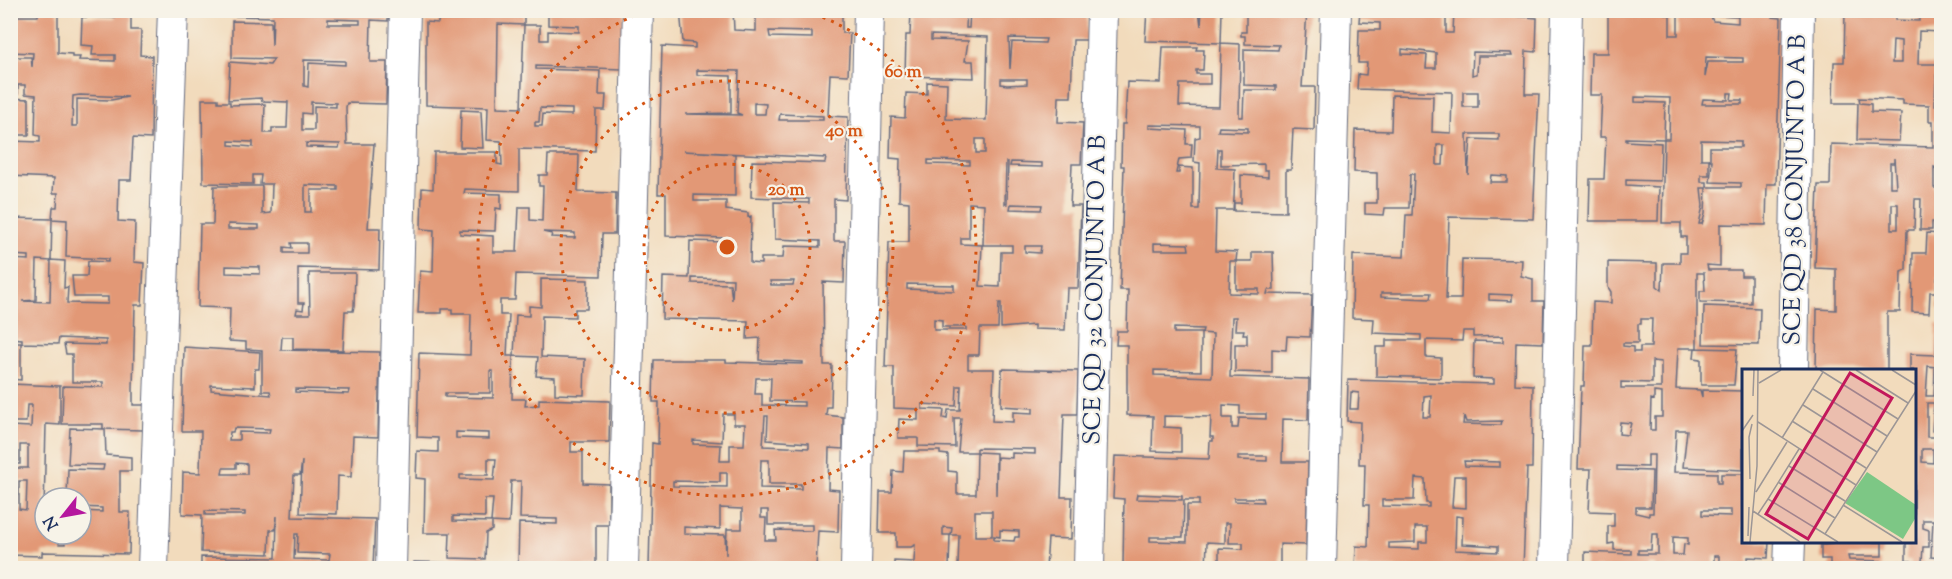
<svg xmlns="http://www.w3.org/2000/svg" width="1952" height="579" viewBox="0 0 1952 579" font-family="'Sorts Mill Goudy',serif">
<rect width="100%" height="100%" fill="#f7f3e8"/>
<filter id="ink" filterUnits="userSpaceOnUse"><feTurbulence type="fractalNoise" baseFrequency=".0167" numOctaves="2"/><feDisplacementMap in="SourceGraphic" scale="12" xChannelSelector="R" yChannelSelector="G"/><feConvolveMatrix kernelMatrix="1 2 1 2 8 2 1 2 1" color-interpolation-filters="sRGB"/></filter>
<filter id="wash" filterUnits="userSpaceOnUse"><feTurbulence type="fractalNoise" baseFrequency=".008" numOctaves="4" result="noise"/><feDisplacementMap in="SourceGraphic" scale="24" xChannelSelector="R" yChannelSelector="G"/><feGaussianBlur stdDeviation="1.35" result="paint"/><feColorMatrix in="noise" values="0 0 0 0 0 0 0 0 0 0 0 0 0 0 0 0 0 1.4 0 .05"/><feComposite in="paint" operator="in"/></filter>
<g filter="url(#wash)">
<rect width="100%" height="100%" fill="#f2dbbc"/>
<g id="blocks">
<path fill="#e29876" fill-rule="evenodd" d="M39,10H58V53L72,54V57H80L79,60L115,61V55H92L93,46L81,45L82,17L115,18V13L90,10H152V14H131V30H141L140,55L152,56L151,139L133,138L131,180H119L118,221L135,222L134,262L144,263L142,305H135L133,388V405H144L143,430L103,429V424H62L63,386L103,387V382H72V354H66L64,344L106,345V340L59,338L58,344L22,343V339L10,338V259L29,260V256L10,255V218L52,219L51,261L37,260L36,300L22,301L50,302L51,260L65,261L64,288L68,287L67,303L108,304V297H74L72,276H87L88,261L108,262V259L66,257L67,220L52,219L53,207H57L58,193H53L54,178L10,176V141L40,142V136L35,135L36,95L25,94V85H18V94H10V57H31L32,67L33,53L10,52V16H38ZM73,96L80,95L128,97L111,100L77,99V126H72Z
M195,10H388V21L371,20L370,62H387L386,104L347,103L346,107L347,144H374L368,228H380L379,270L298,268V303H304L303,310L297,309L296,314H310L309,273H355L354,306L353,311H345L343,350L293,349V337H282L281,350L380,352L378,437L353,436L351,477L338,476L337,514L300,513L302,461L300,475H294L292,517L375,519L373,568H201V557L276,558L277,516L275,530H270L269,554L201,552L202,515L182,514L183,472L200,473L201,431H182L184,347L260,352L259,369H255V387L211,385V390L271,395L270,391H262V350L246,349V342L229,341L230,308L198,307L200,224H213L214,186H262V214L271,213L272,184H260L261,175H253V184L203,183L202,99H218V102H230V105L265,104L264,133H272V128H287L288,102L262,101L261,98L228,100L230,62L270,65L274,59L232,58V21L271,22L272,45L273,17L195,15ZM328,19L360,20V24H328ZM304,60L345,61V65L309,63L308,87L304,86ZM311,102L336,103V107L314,106V130H302V113L311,114ZM229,141L253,142V147L229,145ZM306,143L340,144L339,148L306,147ZM305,185L338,186V190H311V212H305ZM228,224L259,225V229H228ZM291,243H307V253H284V247L292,248ZM226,266L260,267V274L226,273ZM295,389L350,390L349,394L295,392ZM234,428L270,429L269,433L239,432V440H229L230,432H233ZM236,463L247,464V474H222L223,468H236ZM205,511L245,512V515H205ZM295,534H298L297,553L330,554L329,560L294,559Z
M439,10H524V25L498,24L497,107L521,108L524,25H540V40H548V31L579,32V26L548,25V10H623L622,69L536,66V69L600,71L599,95H606L605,110H596L595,151L519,149V191L465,189L464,193L501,194V209L496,208L495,231L460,230V234L493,236V252H517L519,207H530V220L542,221L543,186H539V175H547L548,155H579L578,192L616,193L615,234H602L601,276L516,274L515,300H500V315H509L507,356H513L512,399H526L525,406L539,405V399L610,401L609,442H571V452H583V483L609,484V525H596V568H550L551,565L518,564L519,523L557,524V519L520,518L521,481H511L509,523L491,522L493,499H485V517L453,516V521L492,522V530L486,533L485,559L449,558L450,533H424L425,479L416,478L417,451L438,452V438L417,437L419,353L470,355L471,314H452V309H442V313H418L420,271L433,272L434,230L421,229L422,188L433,189L434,152H497V164L502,165L501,141L487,140L488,107L426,105V22L438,23ZM540,108L572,109V115L543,114L542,126H535V122H539ZM543,232L575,233V238L551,237L552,234ZM490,371H493V398L445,397V393H490ZM456,432L489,433V439L456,438ZM488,459H496L494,480L460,479V475H488Z
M680,10H733L734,30L756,31V10H769V14L781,15V10H842V33H850L848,75L830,74L828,116L848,117L846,200L834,199V241H845L844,283L823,282L824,365H832L831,407H827L826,415L843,417V449L829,448L828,489L839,490L838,532L818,531L816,568L764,566L765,563H756V568H649L652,443L658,444L659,402H653L654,360H726V362L803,364V362L759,360L760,338L747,339L748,321L662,319L663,277L689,278L690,241L725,242V238L666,236V194H658L662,46L695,48V43L683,42ZM769,31L812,32V38L770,37ZM697,70L739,71L737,113L742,115L685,114L731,113V76L697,75ZM754,103L766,104L765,114H754ZM780,114L823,116V120H779ZM683,151L826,158L825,163L752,161L751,197L809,199V203L774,202L775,239L820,241V247L784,246L783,258H761V264L750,263L751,216L748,217V213L726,210V201H694V195L735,196V154ZM692,278L733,279L732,300L730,284L692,283ZM770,281H794L793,285H771ZM756,378H771L770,401L804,402V406L762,405V394H755ZM723,414H734V424H745L744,445H730V461H720L721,445L693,444V440L722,442ZM765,416H768L767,440L809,443V448L763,446ZM761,460H769V484H801V489L760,488ZM720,473H727V487L673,486V481L720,482ZM720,508L742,509V529H727L726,555L725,535L684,534V527L720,529ZM761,510H768V525H812V531L775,530L776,540H765L766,518H761Z
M911,10H967L966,28H969L970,10H1004V15H1012L1013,10H1087V40H1073L1071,97H1059L1058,122L1083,123L1081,164H1072L1070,206H1081L1078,288H1067L1065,330L1034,329V325L1001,328V303H999L998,328H980L979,355H968V369H994L992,421L1013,422V412L1033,413V408L1001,406L1002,369L1078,371L1077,414H1064L1061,497H1072L1071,539L1048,538L1046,568H958L959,535H951L952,528L943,527V535H950L949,568H894V561L914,562L915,545L911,547H896V533H879L880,492H892L893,471L903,472L904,451H940V454L948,455V471L957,472V494H976L977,452L996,453V495L997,457L1012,458V453L1035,454V449L977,448V452H958L961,418H954L955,447L918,446V438H898L899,419L918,420V409L894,408V367H885L889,242H909V202L899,201L900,159L890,158L891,117L905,118L906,93L927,94V82L947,83L946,119L986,120L988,37L931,35V40L968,41L965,61H973L974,78L905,76L906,35H910ZM1009,38L1046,39L1045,43L1012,42L1010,69ZM1001,79H1027V84L1007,85L1001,84ZM976,139H985V153H976ZM928,160L970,161V165L928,164ZM1006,162H1008L1007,204H1005ZM1011,162L1042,163V167L1010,166ZM969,203L984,204L983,245H1012V252H1001L1000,287L980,286L982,245L961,244V238H969ZM1011,204L1042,205L1041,210L1010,209ZM1025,246H1041L1040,253L1025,252ZM907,284L954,285V291L907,289ZM934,319L942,320V327H966V330H934ZM957,386H961L960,410H948L947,419L943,418L944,410L922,409V404L956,406ZM975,511H992V536H975ZM1000,530L1019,531V537H1015L1014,541L994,540V536L1000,537Z
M1147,10H1199L1201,26L1202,10H1222L1221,43L1145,41Z
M1246,10H1307L1302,87H1315L1314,130L1293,129L1291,170H1286V212L1234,211V203H1241V175L1268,177V170H1264V164L1221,165V149H1218L1217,168L1235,169L1234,199L1233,210H1216L1215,251L1237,252L1236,261H1230L1229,293L1259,294V289H1236V261H1252V252H1273L1274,290H1268L1267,294L1312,295L1310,337L1287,336L1286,350L1272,349V373L1235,372V344H1247V334H1243L1244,330H1235L1236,317H1232L1230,377L1309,379L1308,420L1283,419L1282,462H1308L1306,545L1280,544V568H1219V548L1243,549V543H1229L1230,523H1225V543L1207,542L1206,568H1123L1124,499L1113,498L1115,456L1209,459L1210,441H1213V437H1210L1211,417L1164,416V427L1181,428V452L1152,451L1153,416L1127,415V345H1116L1117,331H1127L1128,290H1120L1124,166H1121L1122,124H1125L1127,82L1161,83L1163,47H1197L1196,50H1204L1203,70H1196V74H1210V84H1180L1179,106L1219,107L1221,43L1240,44L1239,117H1243L1244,90H1276V86L1244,85V49L1278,50L1279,45L1245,44V36H1241V32H1246ZM1149,125L1200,126V137L1195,138L1194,162L1200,163L1199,209H1193V168L1179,167V173H1176L1179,159L1191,158L1192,144H1186L1187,130L1149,128ZM1219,127L1248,128V132L1218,131ZM1154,243L1188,244L1189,250H1154ZM1174,328L1203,329L1202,333L1213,334L1212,377L1154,375V370L1201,371V333H1174ZM1223,405L1240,406V414H1266V419L1239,418L1238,428H1232V418H1223ZM1238,456H1267V461L1238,460ZM1137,494L1182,496V500L1136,499ZM1234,498H1262L1263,502L1234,501ZM1184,500H1199V505H1187V542L1150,541V537H1183Z
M1360,10H1446V33H1453L1454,10H1477V13L1537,18L1536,52L1526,51L1525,94H1539L1533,219L1449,217L1446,299H1461L1462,259L1522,260L1521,276L1533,279V301H1544L1543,343L1516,342L1515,384L1533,385L1532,468H1527L1523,568H1465L1466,565H1458L1457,568H1355L1356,546L1368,547L1369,505H1364L1365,464H1359L1360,422L1347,421L1348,380L1494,384V379L1473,378L1474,341L1503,342V336L1473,337V331H1463L1462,341L1426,340V357L1441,358V378L1376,376V347H1386V340H1421V335L1373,333L1374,319L1352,318L1353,255L1404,257L1406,215H1412L1414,174H1410L1409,208H1385L1384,215L1365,214V203H1377V173L1354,172L1355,130L1391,131L1392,95L1433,96L1432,132L1451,133L1452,92L1357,89L1358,74L1366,75L1367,63H1358L1359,30H1380V23L1359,22ZM1402,49L1436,53V68H1426L1427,55L1402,54ZM1473,52L1511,53L1512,56H1478L1477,74L1472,75ZM1463,92H1478V107H1463ZM1467,134H1499V140L1471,139L1468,175ZM1437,145H1444L1443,165H1437ZM1491,175L1507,176V182H1490ZM1381,293H1431L1430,299L1381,297ZM1489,294L1512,295V301L1489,300ZM1351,392L1359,393L1358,409H1350ZM1431,395L1430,417H1423L1424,396ZM1464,416L1466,422L1502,421L1501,425L1463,424ZM1464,461L1500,462V467L1465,466ZM1454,476H1466V508L1452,507ZM1415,478L1425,479L1426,503H1429V507L1382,506V500H1414ZM1456,516L1463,517L1462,544L1498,546V552L1455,550ZM1415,527H1427V542H1419V549L1389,548V543L1415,542Z
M1601,10H1666V15H1670V35H1678V15H1670V10H1772V17L1781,18L1776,184H1767L1766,225L1720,224V266L1707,265L1708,270H1741V276H1751V303L1700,302V291H1705L1704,273H1697V348H1678L1676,389L1700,390L1702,397V390L1743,391V470L1683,467L1687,430H1676L1674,472L1717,473V483H1721V474H1743V542H1769L1768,558L1748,557V568H1719V556H1714V568H1654V564H1647V568H1585V552L1631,554V550H1614V543L1608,544V526H1614V512L1589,511L1591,469H1578L1581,386H1584L1585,345H1592L1593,302L1611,303V292L1608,287V262L1657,263V286L1662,290L1663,263H1680V253H1686V237H1681V223H1662L1664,139H1669L1670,98L1635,97V102L1665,103L1664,139L1626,138V141L1661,143L1660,181L1626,180V185L1659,187L1658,221H1589L1590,179H1604L1606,137H1600L1602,95H1590L1591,53H1608V14L1601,13ZM1710,15L1738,16V23L1713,21ZM1706,57L1743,58V62H1708L1705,77ZM1728,93H1732L1731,100H1742V104H1702L1703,99L1728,100ZM1701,140L1741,141V147H1710V160H1712L1710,182L1741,183V187H1707V182H1701V175H1709V159H1701ZM1701,188H1706L1705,214L1702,224H1699L1703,206ZM1641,319H1652L1651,347H1640V352H1633V347L1623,346V343H1638V324H1641ZM1652,361L1661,362V388H1621V382L1652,383ZM1654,392L1662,393V417H1655V430H1650L1651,399L1654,400ZM1620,422L1631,423L1628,435L1619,434ZM1648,455H1654L1653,513H1649V516L1636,513V507H1651L1652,471L1617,470V466L1648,467ZM1702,510H1731V516L1702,515ZM1652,534H1658V554H1638V550H1651ZM1673,537L1688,538V545L1684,544L1683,555H1673Z
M1845,10H1895V20L1919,21V13L1911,15V10H1941V32L1919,31L1918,64H1941V75H1936L1935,105H1941V170L1934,167V188H1941V222H1932V230H1920L1921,199H1915L1914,230H1907L1906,270L1901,272L1900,312H1887V370H1816L1817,309L1836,310V269L1815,268L1818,185H1830L1831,144L1933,147V121H1929V105L1903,104V100L1859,98L1860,103L1871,104V112L1901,113L1899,141L1857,140L1858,103H1833L1834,62H1844ZM1893,40L1901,41V63H1892ZM1894,158L1896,187H1890V163H1894ZM1892,204H1898V229H1892Z
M10,98L29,99V135H10Z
M461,110L481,111L483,148L460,147Z
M1927,233L1941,234V271L1940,278H1937L1936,292H1930L1929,313L1912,312L1913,253H1926Z
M541,279L588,280L587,309H575V317L542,316L541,357L585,359L584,395L555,394V377L536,376L538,357L514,356L516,315L529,316V306L541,307Z
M1938,281H1941V308H1938Z
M1704,306L1760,308L1759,345L1703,344Z
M1937,323L1941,324V433L1932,431L1934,403H1927V437H1941V558L1931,557L1933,520H1923V528L1929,530V547H1923L1922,562L1941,563V568H1906V565H1911V561H1906V542H1914V370H1910V354L1936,355ZM1928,366L1935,367L1934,396H1926ZM1922,449H1933V463L1922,462Z
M10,343H21V380L10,379Z
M1695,348L1737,349L1734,385H1701V359L1694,358Z
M10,384L60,386V425L46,424L44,510L45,534H59V544H65V534H81V511L102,512V508L81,507V498H67L68,469L103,470L104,465L68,464L70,428L105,429L106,455L131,457V471H120V512H130L129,554L42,552V556L10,555V468H28V445H20V464H10V426L31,427L32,405H27L26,422H10ZM19,481H27L26,510L19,509Z
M1821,542L1823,545L1832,544V542H1882V556H1848L1849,560L1881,561V568H1830V559H1821Z
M414,562L509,564L508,568H413Z"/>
</g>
</g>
<g filter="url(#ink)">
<use href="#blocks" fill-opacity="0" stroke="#666b7f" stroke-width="1.5"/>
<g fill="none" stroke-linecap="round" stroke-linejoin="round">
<defs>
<path id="minor" d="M1793,370L1799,10
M153,568L173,10
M391,568L405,10
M623,568L638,10
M856,568L869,10
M1089,568L1102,10
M1321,568L1336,10
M1554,568L1567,10
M1789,568L1790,542"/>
</defs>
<use href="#minor" stroke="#666b7f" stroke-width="32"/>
<use href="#minor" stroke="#fff" stroke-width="30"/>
</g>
</g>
<g fill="none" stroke="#d45514" stroke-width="3" stroke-dasharray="3 6">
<circle cx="727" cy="247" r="83"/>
<circle cx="727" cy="247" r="166"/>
<path d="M806 11A249 249 0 1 1 648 11"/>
</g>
<g text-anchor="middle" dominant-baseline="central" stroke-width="4.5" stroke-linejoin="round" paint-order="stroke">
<g font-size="24" fill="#1b2f5e" stroke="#f7f3e8">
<text transform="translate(1796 190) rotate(-89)">SCE QD 38 CONJUNTO A B</text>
<text transform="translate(1096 290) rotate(-89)">SCE QD 32 CONJUNTO A B</text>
</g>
</g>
<g transform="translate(1742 369)">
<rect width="174" height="174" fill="#f2dbbc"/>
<path d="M125,103L174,136V148L161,170L103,134Z" fill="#7dc785"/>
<path fill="none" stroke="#9c9696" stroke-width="1.5" d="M78,1L156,50M114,1L166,34M150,1L174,16M17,14L39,1M71,20L145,67M11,27L12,1M61,36L135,83M50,52L124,99M16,53L114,116M0,62L11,46M40,69L81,3M57,80L26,130L96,173M47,97L103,132M8,110L7,68L10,55M36,113L93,149M14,123L45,73M101,136L160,173M11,142L58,173M16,145L26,130M83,165L174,22M6,167L7,138M8,173L15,97L16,1"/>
<path fill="#c2185b" fill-opacity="0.15" stroke="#c2185b" stroke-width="3" d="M108,4L150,29L66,170L24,145Z"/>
<rect width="174" height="174" fill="none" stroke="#1b2f5e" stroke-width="3"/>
</g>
<circle cx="727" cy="247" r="9" fill="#d45514" stroke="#f7f3e8" stroke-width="3"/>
<g font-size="18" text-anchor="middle" font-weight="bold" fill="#d45514" stroke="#f7f3e8" stroke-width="4.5" stroke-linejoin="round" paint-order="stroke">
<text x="903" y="77">60 m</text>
<text x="844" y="136">40 m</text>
<text x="786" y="195">20 m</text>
</g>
<rect width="1952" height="579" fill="none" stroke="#f7f3e8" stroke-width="36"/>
<g transform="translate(63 516) rotate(239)"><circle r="28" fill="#f7f3e8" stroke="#9fa5b1" stroke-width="1.5"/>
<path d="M0-4.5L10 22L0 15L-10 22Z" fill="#b5179e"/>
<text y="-9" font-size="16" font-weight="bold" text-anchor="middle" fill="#1b2f5e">N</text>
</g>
</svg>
